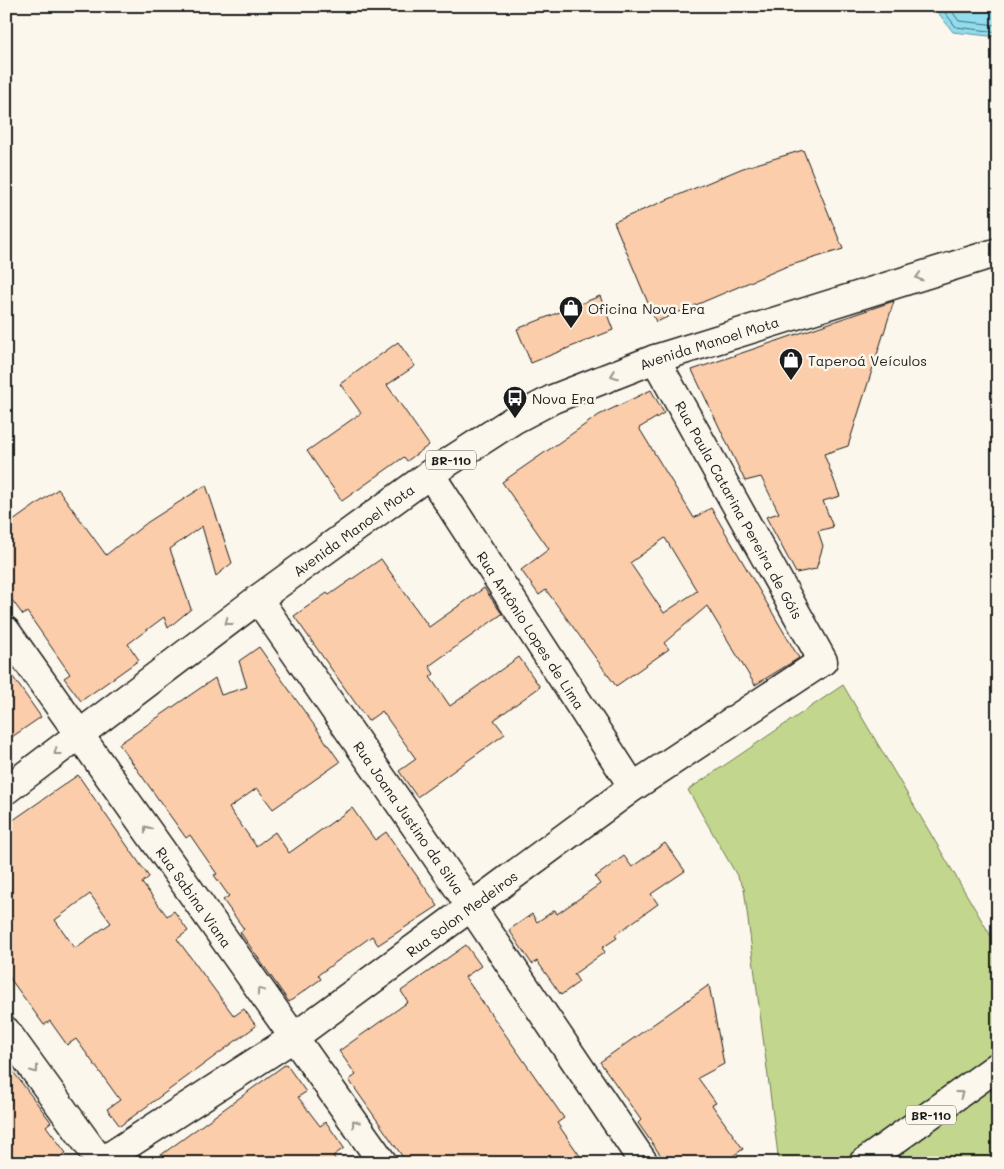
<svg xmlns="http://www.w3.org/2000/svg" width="1004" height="1169" viewBox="0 0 1004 1169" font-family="Mali,sans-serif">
<rect width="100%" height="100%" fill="#fbf7ec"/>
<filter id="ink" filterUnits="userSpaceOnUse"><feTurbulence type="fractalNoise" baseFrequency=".02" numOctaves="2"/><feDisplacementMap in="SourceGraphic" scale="10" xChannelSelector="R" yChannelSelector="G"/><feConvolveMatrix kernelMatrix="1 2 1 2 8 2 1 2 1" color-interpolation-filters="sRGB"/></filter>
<g filter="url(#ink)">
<path fill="#c2d78d" stroke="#6f7a54" d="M843,685L998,948V1163H779L744,888L688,790Z"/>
<path fill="#90ddef" stroke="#62909b" d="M933,6H998V37L953,32Z"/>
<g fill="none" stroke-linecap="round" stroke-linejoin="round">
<path stroke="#4a6970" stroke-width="1" d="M940,6L956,27L998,32
M948,6L959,21L998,25"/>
</g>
<path fill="#fbcdaa" stroke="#1c1c1c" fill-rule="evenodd" d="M803,150L843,249L785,267L656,322L614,222L743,168Z
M600,296L613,330L531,363L517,329Z
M894,301L848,446L824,454L840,496L823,501L833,527L818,531L823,546L816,569L796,573L766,517L779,513L761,477L745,481L692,370Z
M398,342L415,366L387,385L429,445L407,461L404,457L342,501L307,451L361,413L340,384Z
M651,390L664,413L639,428L694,518L711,508L799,658L755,685L707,606L664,643L669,649L616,686L546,590L539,595L521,570L549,549L502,482L599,415ZM665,538L697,591L664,613L630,563Z
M206,485L232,563L216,576L202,526L170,549L191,609L168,628L164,617L128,644L139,660L81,701L64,678L70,674L27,612L23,615L6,592V526L58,489L106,555L148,522Z
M381,559L429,627L484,588L502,614L429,666L434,674L430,677L450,706L519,657L540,687L494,720L505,734L417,797L399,771L416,759L382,711L368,721L294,616L327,593L329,595Z
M259,647L340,762L273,809L257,788L229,808L256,846L275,832L289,853L352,808L375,840L386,832L438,906L378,945L372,936L318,975L321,979L289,1002L240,932L244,929L223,900L229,896L214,875L217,874L190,835L186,838L119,744L215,678L221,695L247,687L239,661Z
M6,667L41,717L6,741Z
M78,775L149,877L142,883L167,916L174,911L188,931L177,939L234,1016L244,1009L256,1026L120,1126L107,1109L120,1100L76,1039L67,1045L50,1021L44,1025L6,973V825ZM90,894L111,923L75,948L55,920Z
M665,843L685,871L651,894L658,904L615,935L617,938L602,948L605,952L574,974L579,982L561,995L537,961L532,964L509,930L532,914L537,922L555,910L557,914L600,884L595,877L624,856L632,867Z
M466,945L481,966L465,977L564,1118L557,1123L585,1163H407L349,1080L356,1075L339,1051L408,1002L401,991Z
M709,985L724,1064L698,1078L716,1103L712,1105L743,1149L723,1163H666L638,1123L641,1120L600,1062Z
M6,1062L51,1122L46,1126L66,1153L53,1163H6Z
M286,1064L306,1092L298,1097L320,1126L326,1122L344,1148L333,1156L338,1163H150Z"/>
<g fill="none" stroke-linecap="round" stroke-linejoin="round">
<defs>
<g id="street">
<path id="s1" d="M430,474L633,787"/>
<path id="s2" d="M258,599L472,908L644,1163"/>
<path id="s3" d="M6,631L383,1163"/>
<path id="s4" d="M6,1031L101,1162L293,1038L633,787L823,661L655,359"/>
</g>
<g id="primary">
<path id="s5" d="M6,790L258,599L430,474L515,419L553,399L655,359L998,252"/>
<path d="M99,1163H101"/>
<path d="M863,1163L998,1066"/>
</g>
</defs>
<use href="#street" stroke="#1c1c1c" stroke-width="31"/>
<use href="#primary" stroke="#1c1c1c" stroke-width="31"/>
<use href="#street" stroke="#fbf7ec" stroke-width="28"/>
<use href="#primary" stroke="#fbf7ec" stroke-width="28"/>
</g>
<defs><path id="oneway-chevron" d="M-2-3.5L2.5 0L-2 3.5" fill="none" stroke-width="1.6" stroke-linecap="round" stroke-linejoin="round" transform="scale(1.25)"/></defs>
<g stroke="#97948e">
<use href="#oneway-chevron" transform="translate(919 277) rotate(163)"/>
<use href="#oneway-chevron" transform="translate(614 375) rotate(159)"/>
<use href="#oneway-chevron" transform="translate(228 622) rotate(143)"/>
<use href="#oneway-chevron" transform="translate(57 752) rotate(143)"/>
<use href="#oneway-chevron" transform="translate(147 829) rotate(-125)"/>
<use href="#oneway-chevron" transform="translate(260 991) rotate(-125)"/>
<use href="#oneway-chevron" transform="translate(35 1070) rotate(54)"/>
<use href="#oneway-chevron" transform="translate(960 1094) rotate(-36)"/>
<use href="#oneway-chevron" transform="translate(355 1123) rotate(-126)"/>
</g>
</g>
<defs>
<symbol id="shop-pin" viewBox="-11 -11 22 30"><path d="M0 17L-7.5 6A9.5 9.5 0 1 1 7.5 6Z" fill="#1c1c1c" stroke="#fbf7ec"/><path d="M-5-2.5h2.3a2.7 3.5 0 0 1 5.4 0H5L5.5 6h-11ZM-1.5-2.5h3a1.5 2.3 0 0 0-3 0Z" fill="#fff"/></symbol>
<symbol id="bus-pin" viewBox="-11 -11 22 30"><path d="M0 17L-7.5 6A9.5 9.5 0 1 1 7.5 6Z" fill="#1c1c1c" stroke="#fbf7ec"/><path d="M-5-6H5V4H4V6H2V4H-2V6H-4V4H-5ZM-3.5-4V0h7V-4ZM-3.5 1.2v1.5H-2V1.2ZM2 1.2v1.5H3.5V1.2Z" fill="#fff"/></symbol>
</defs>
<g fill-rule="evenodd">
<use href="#shop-pin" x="557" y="294" width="28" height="38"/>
<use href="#shop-pin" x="777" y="346" width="28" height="38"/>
<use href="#bus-pin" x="501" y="384" width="28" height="38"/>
</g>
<g text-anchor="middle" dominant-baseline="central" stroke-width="5" stroke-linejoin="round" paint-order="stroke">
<g fill="#fbf7ec" stroke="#5f5e5a" stroke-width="1">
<rect x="426" y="450.5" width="50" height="19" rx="4"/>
<rect x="906" y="1105.5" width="50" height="19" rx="4"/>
</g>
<g font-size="12" font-weight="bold" fill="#1c1c1c">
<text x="451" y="460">BR-110</text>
<text x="931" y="1115">BR-110</text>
</g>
<g font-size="14" fill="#1c1c1c" stroke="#fbf7ec" text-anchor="start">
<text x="588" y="308">Oficina Nova Era</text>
<text x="808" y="360">Taperoá Veículos</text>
<text x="532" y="398">Nova Era</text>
</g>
<g font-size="14" fill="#1c1c1c" stroke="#fbf7ec">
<text stroke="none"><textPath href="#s5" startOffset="839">Avenida Manoel Mota</textPath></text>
<text transform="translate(739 510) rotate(61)">Rua Paula Catarina Pereira de Góis</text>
<text stroke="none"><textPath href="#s5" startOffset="434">Avenida Manoel Mota</textPath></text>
<text stroke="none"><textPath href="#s1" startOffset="186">Rua Antônio Lopes de Lima</textPath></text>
<text stroke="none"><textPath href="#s2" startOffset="266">Rua Joana Justino da Silva</textPath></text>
<text stroke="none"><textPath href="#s3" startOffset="326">Rua Sabina Viana</textPath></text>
<text stroke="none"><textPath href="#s4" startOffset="600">Rua Solon Medeiros</textPath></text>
</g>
</g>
<rect width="1004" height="1169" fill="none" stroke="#fbf7ec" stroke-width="25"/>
<rect x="12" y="12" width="979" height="1144" fill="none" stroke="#1c1c1c" stroke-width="2" filter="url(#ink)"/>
</svg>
